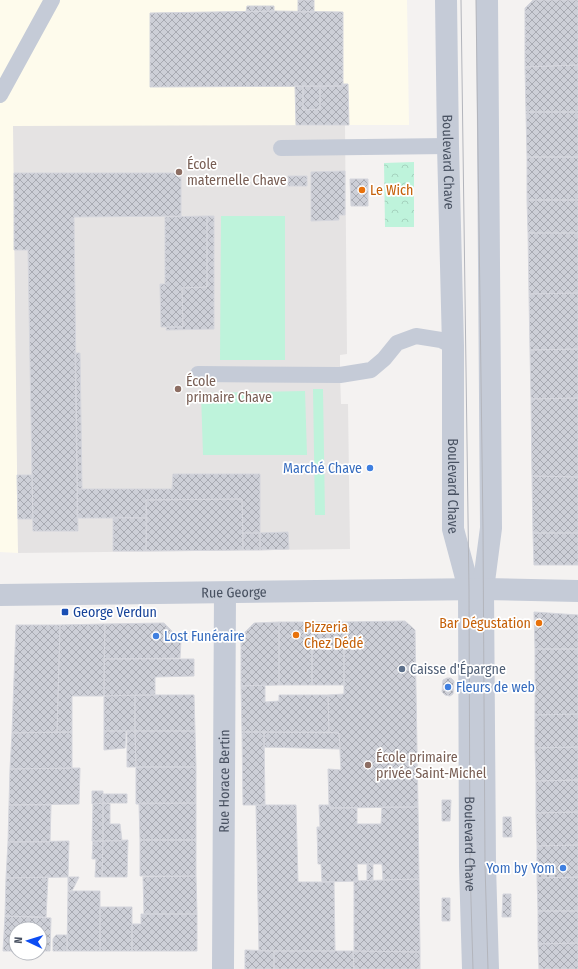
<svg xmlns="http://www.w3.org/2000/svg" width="578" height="969" viewBox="0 0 578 969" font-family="'Fira Sans Condensed',sans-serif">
<defs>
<pattern id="forest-crowns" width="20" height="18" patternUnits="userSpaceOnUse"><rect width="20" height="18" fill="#bef3db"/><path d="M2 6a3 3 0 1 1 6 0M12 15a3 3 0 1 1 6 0" fill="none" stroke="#a5d2be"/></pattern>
<pattern id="building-cross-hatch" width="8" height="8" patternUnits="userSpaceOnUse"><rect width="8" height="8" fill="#cdcfd7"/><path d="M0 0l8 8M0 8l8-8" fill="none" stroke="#a8aab2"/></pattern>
</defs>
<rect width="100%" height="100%" fill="#f4f2f1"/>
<path fill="#fefbec" d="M0,0H407L409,125H345L14,173L18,553L0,552Z"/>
<path fill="#e5e3e3" d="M345,125L347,354L340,355V375L341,404H348L350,549L18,553L13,126Z"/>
<path fill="#bef3db" d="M221,216H285V360H220Z
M313,389H323L325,515H315Z
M305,391L307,455H203L201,393Z"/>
<path fill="url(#forest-crowns)" d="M414,162V227H385L384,163Z"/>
<path fill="url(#building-cross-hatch)" stroke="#d5d6dd" d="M298,0H314V12H298Z
M533,0H578V65L525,67V8Z
M247,6H274V11L246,12Z
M274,11L343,12V86L150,87V13Z
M578,65V112H526L525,67Z
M343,84H348L349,125H296L295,86H303V110L320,109V86H343Z
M303,86H320V109L303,110Z
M526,112H578V157H527Z
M527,157H578V200H527Z
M345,171V215H339V220L311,221V172Z
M14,173H181V216L74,217L78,531H33L28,250H14Z
M288,176H307V186H288Z
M350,179H368V206H351Z
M527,200H578V233H528Z
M207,216V287L182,288L183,327H161L160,284H165V217Z
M207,216H214V329L166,330L167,327H183L182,288L207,287Z
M528,233H578V293L529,294Z
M578,293V349L530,350L529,294Z
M578,349V398L531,399L530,350Z
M75,353H80L82,489H77Z
M578,398V477L532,476L531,399Z
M173,474H260V533H243L242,499L146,500L147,518H77V489H172Z
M17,475H32L33,519H18Z
M532,476L578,477V533H533Z
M242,499L243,550L146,551V500Z
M113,517L147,518L146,551H113Z
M288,532L289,549L260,550V533Z
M243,533H260V550H243Z
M533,533H578V565H534Z
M534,612L578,615V649H535Z
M405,621L415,630L418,807L330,808L329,804L328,769L341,770L339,733L329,732L328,695L344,694V622Z
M279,622H312V685H279Z
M279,622V685L241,686V636L254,623Z
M312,622H344V685H312Z
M164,623L181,640L180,658L104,659L105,624Z
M105,624L104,696H72V732H57L60,625Z
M16,625H60L57,732L12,733Z
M535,649H578V714L535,715Z
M104,659H194V676L155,677V695L104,696Z
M447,678H451L454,681L453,694L450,696L445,695L442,692L443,680Z
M265,685V702L279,701V695H328L329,732H242L241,686Z
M135,695H194L195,731H135Z
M135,695V731H104V696Z
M578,714V747L535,748V715Z
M104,731H126L125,748L104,750Z
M127,731H135L136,767H127Z
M135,731H195L196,767H136Z
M72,732V768L10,769L12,733Z
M242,732H264L265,805H243Z
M264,732L339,733L340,749L264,747Z
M578,747V780L536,781L535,748Z
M136,767H196V803L136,804Z
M80,768L79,804L9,805L10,769Z
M578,780V812L536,813V781Z
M92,791H103V803L92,804Z
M103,794H127V803H103Z
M442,800H451L450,821H442Z
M103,803V841H92L93,804Z
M103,803L110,804V824H120L122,841H103Z
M139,803H196V840H140Z
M9,805H51L50,842H8Z
M256,805H296L298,882H334L335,951H259Z
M319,805H330V808H357V824H381L382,807H418L419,879L383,880L382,864H357L358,881L322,882L321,864H318L317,827H320Z
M578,812V845L537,846L536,813Z
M503,817H511L512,837H503Z
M128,840L127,877H102L103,841Z
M140,840H196V876H140Z
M69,841L68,877L6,878L8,842Z
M93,841H103L102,877H95L96,859H92Z
M578,845V877L537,878V846Z
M367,864H373V880L367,881Z
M196,876L197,914H144L143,877Z
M48,877L46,917L5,916L6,878Z
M68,877H79L72,891H68Z
M578,877V911H538L537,878Z
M419,879L420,952L354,951V881Z
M68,891H100V951H67Z
M503,894H511V917H502Z
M442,898H450V921H442Z
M100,907H132V951H100Z
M538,911H578V943L538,944Z
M141,914H197V951H132V924H141Z
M5,916L51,918L50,951H40V929H16V951H3Z
M56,935H67V951H53V939Z
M578,943V969H539L538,944Z
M245,950L274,951V969H245Z
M274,951H353L354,969H274Z
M353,951L420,952V969H354Z"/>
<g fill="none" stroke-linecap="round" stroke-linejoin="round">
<path stroke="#c5cbd7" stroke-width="16" d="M0,95L52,0
M281,148L448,146
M198,374L340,375L371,370L384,359L397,343L416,336L441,340L453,346"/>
<g stroke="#c5cbd7" stroke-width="22">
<path id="s1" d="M446,0L448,146L453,346V529L469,589"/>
<path d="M487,0L491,528L483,589L485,865L488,969"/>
<path id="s2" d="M223,969L225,593"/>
</g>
<g stroke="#c5cbd7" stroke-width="22">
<path d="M469,589L470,866L473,969"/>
<path id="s3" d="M0,595L483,589L578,591"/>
</g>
<g stroke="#b3b5bc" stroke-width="1">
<path id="s4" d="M461,0L469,589L470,866L473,969"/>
<path d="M476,0L483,529L485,865L488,969"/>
</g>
</g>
<g fill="#8d6e63" stroke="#fff" stroke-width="1.5">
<circle cx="179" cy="172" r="4"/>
<circle cx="178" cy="389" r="4"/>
<circle cx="368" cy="765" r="4"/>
</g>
<g fill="#e8710a" stroke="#fff" stroke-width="1.5">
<circle cx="362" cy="190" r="4"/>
<circle cx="539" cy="623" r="4"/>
<circle cx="296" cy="635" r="4"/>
</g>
<g fill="#3f7fe0" stroke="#fff" stroke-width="1.5">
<circle cx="370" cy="468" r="4"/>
<circle cx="156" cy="636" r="4"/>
<circle cx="448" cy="687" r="4"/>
<circle cx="563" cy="868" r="4"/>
</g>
<rect fill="#1a4fb4" stroke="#fff" stroke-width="1.5" x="61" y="608" width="8" height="8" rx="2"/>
<circle fill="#5c6f8a" stroke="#fff" stroke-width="1.5" cx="402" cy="669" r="4"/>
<g text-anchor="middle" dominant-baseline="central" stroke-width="3.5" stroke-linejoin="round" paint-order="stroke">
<g font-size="14" fill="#485161" stroke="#fff">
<text stroke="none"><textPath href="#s1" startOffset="162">Boulevard Chave</textPath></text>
<text stroke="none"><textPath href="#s1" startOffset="486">Boulevard Chave</textPath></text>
<text stroke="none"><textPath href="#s3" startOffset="234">Rue George</textPath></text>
<text stroke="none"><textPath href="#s2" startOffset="188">Rue Horace Bertin</textPath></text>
<text stroke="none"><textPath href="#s4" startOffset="844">Boulevard Chave</textPath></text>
</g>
<g font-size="14" fill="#785e54" stroke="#fff" text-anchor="start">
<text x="187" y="164">École<tspan x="187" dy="16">maternelle Chave</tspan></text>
<text x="186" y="381">École<tspan x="186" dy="16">primaire Chave</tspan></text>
<text x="376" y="757">École primaire<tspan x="376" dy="16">privée Saint-Michel</tspan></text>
</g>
<g font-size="14" fill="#c56008" stroke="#fff" text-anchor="start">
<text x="370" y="190">Le Wich</text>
<text x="531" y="623" text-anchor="end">Bar Dégustation</text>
<text x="304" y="627">Pizzeria<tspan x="304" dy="16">Chez Dédé</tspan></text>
</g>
<g font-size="14" fill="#366cbe" stroke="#fff" text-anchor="end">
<text x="362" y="468">Marché Chave</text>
<text x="164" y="636" text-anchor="start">Lost Funéraire</text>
<text x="456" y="687" text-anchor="start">Fleurs de web</text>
<text x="555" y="868">Yom by Yom</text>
</g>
<g font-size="14" fill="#164399" stroke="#fff" text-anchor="start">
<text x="73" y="612">George Verdun</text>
</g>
<g font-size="14" fill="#4e5e75" stroke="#fff" text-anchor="start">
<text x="410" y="669">Caisse d'Épargne</text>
</g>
</g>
<g transform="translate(28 941) rotate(274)"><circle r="19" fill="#ffffff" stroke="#b6b9c0"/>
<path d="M0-3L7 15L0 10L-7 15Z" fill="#0c4cf3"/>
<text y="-6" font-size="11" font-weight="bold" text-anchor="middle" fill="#485161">N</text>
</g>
</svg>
